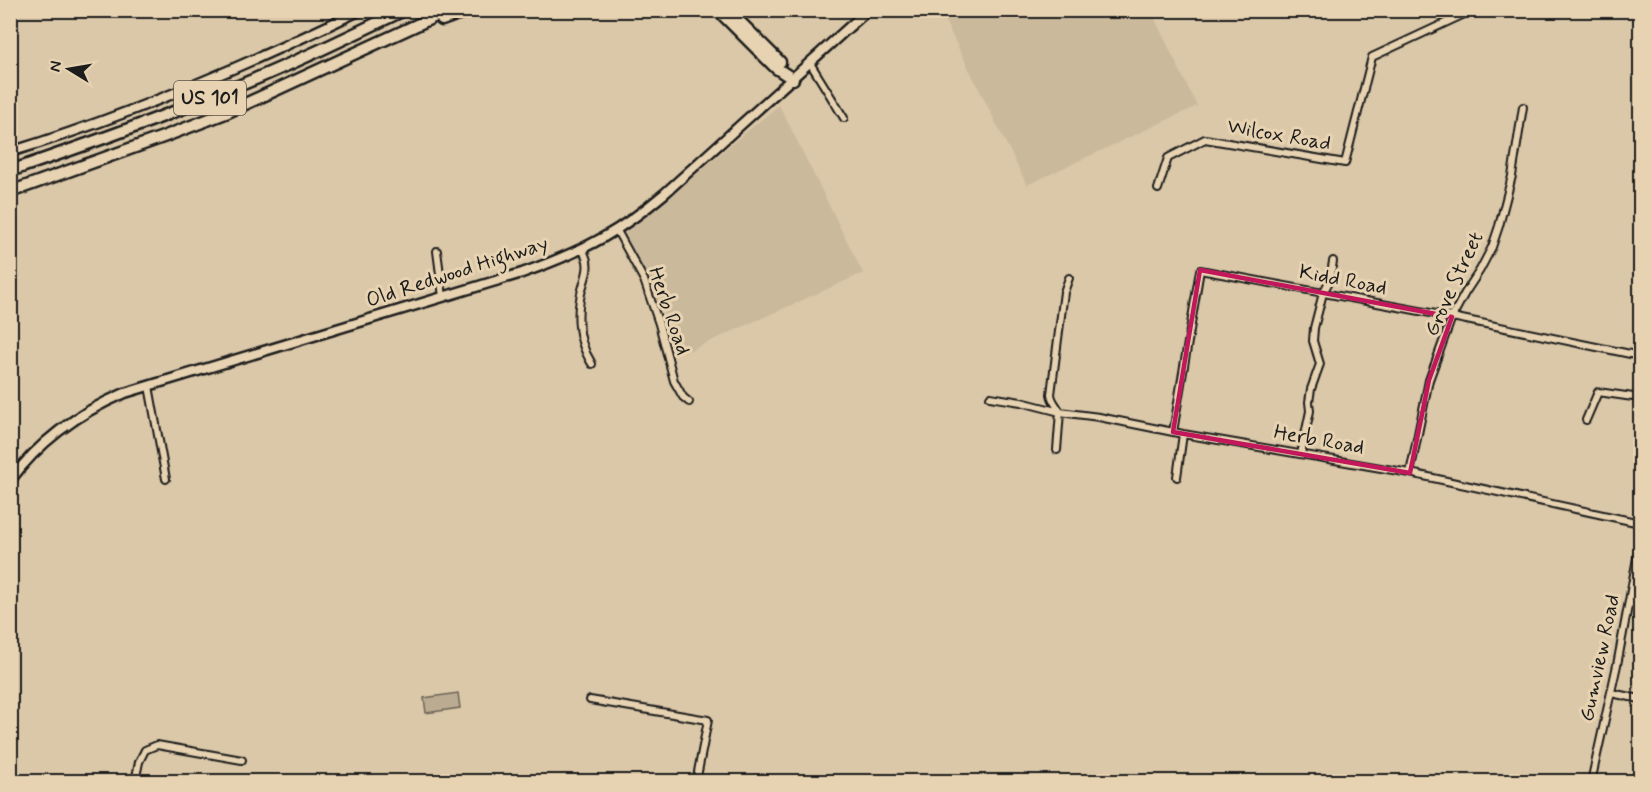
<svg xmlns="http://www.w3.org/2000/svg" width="1651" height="792" viewBox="0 0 1651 792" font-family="Mynerve,sans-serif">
<rect width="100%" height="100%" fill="#dbc8a8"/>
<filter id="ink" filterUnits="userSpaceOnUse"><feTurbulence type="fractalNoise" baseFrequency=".0167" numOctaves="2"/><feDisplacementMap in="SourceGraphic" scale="12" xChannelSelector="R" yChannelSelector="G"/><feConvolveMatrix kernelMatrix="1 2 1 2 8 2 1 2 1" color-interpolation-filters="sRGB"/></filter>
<g filter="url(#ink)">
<path fill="#cbb99c" d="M940,11H1151L1197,106L1027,185Z
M779,105L863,273L684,353L621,231L658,205Z"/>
<path fill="#bbab91" stroke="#6c6456" stroke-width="1.5" d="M458,693L460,708L426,713L424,698Z"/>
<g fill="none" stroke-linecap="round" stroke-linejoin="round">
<defs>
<path id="street" d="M810,63L844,118
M1158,189L1168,158L1205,139L1345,163L1372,57L1473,10
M616,229L644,280L659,324L674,381L683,397L689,402
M582,249C594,268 583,278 580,299C576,322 579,343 592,364
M437,251L443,297
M149,386L166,479
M990,397L1021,402L1060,412L1099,417L1183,434L1410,473L1640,523
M1586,420L1598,392L1640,398
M1173,432L1200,270L1452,317L1640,356
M1057,450L1060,412C1057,405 1052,402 1051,394L1064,292L1069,278
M1301,454L1310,411L1309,402L1311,389L1320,364L1313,341L1314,328L1323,293L1330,280L1333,261
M1410,473L1429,380L1452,317L1465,293L1480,270L1492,247L1499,226L1512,176L1523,107
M1177,477L1183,434
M1629,603L1640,605
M1611,693L1640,699
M590,700L708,720L696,782
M135,782L139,762L145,750L157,745L242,760
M1591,782L1617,665L1640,542"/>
<path id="secondary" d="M10,152C129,116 249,64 361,10
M10,481C40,440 78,413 125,393L522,273C550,263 578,252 604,237C625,225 645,210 664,194L868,10"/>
<path id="highway" d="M718,10L776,68L793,79
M732,10L738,20L780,62
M442,20L469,10
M10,171C80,147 149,123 216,95C280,70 342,40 404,10
M10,192L163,137L228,112L449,10"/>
</defs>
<use href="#street" stroke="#1c1c1c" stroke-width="10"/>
<use href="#secondary" stroke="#1c1c1c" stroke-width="13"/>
<use href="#highway" stroke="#1c1c1c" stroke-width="15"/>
<use href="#street" stroke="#e7d3b1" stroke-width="6"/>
<use href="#secondary" stroke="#e7d3b1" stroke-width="8"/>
<use href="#highway" stroke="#e7d3b1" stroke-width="10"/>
</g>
</g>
<path fill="none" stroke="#c2185b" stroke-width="4.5" stroke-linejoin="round" d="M1200,270L1452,317L1429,380L1410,473L1173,432Z"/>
<g text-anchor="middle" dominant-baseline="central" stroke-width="6" stroke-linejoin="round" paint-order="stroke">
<rect fill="#e7d3b1" stroke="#595349" stroke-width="1.5" x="174" y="81" width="72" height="34" rx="4.5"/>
<g font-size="20" font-weight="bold" fill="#1c1c1c">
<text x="210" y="98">US 101</text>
</g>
<g font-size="21" fill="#1c1c1c" stroke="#e7d3b1">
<text transform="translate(1279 135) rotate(10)">Wilcox Road</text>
<text transform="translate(457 272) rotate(-18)">Old Redwood Highway</text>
<text transform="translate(1343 280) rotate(11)">Kidd Road</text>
<text transform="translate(1454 284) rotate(-65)">Grove Street</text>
<text transform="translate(669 311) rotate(71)">Herb Road</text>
<text transform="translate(1319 440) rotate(10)">Herb Road</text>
<text transform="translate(1600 658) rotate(-78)">Gumview Road</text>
</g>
</g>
<rect width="1651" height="792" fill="none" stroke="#e7d3b1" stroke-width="36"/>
<rect x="18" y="18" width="1615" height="756" fill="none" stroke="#1c1c1c" stroke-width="2" filter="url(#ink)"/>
<g transform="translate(69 69) rotate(281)" stroke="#e7d3b1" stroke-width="4.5" paint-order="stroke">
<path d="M0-4.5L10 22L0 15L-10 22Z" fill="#1c1c1c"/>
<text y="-9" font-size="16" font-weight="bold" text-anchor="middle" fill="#1c1c1c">N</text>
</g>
</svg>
